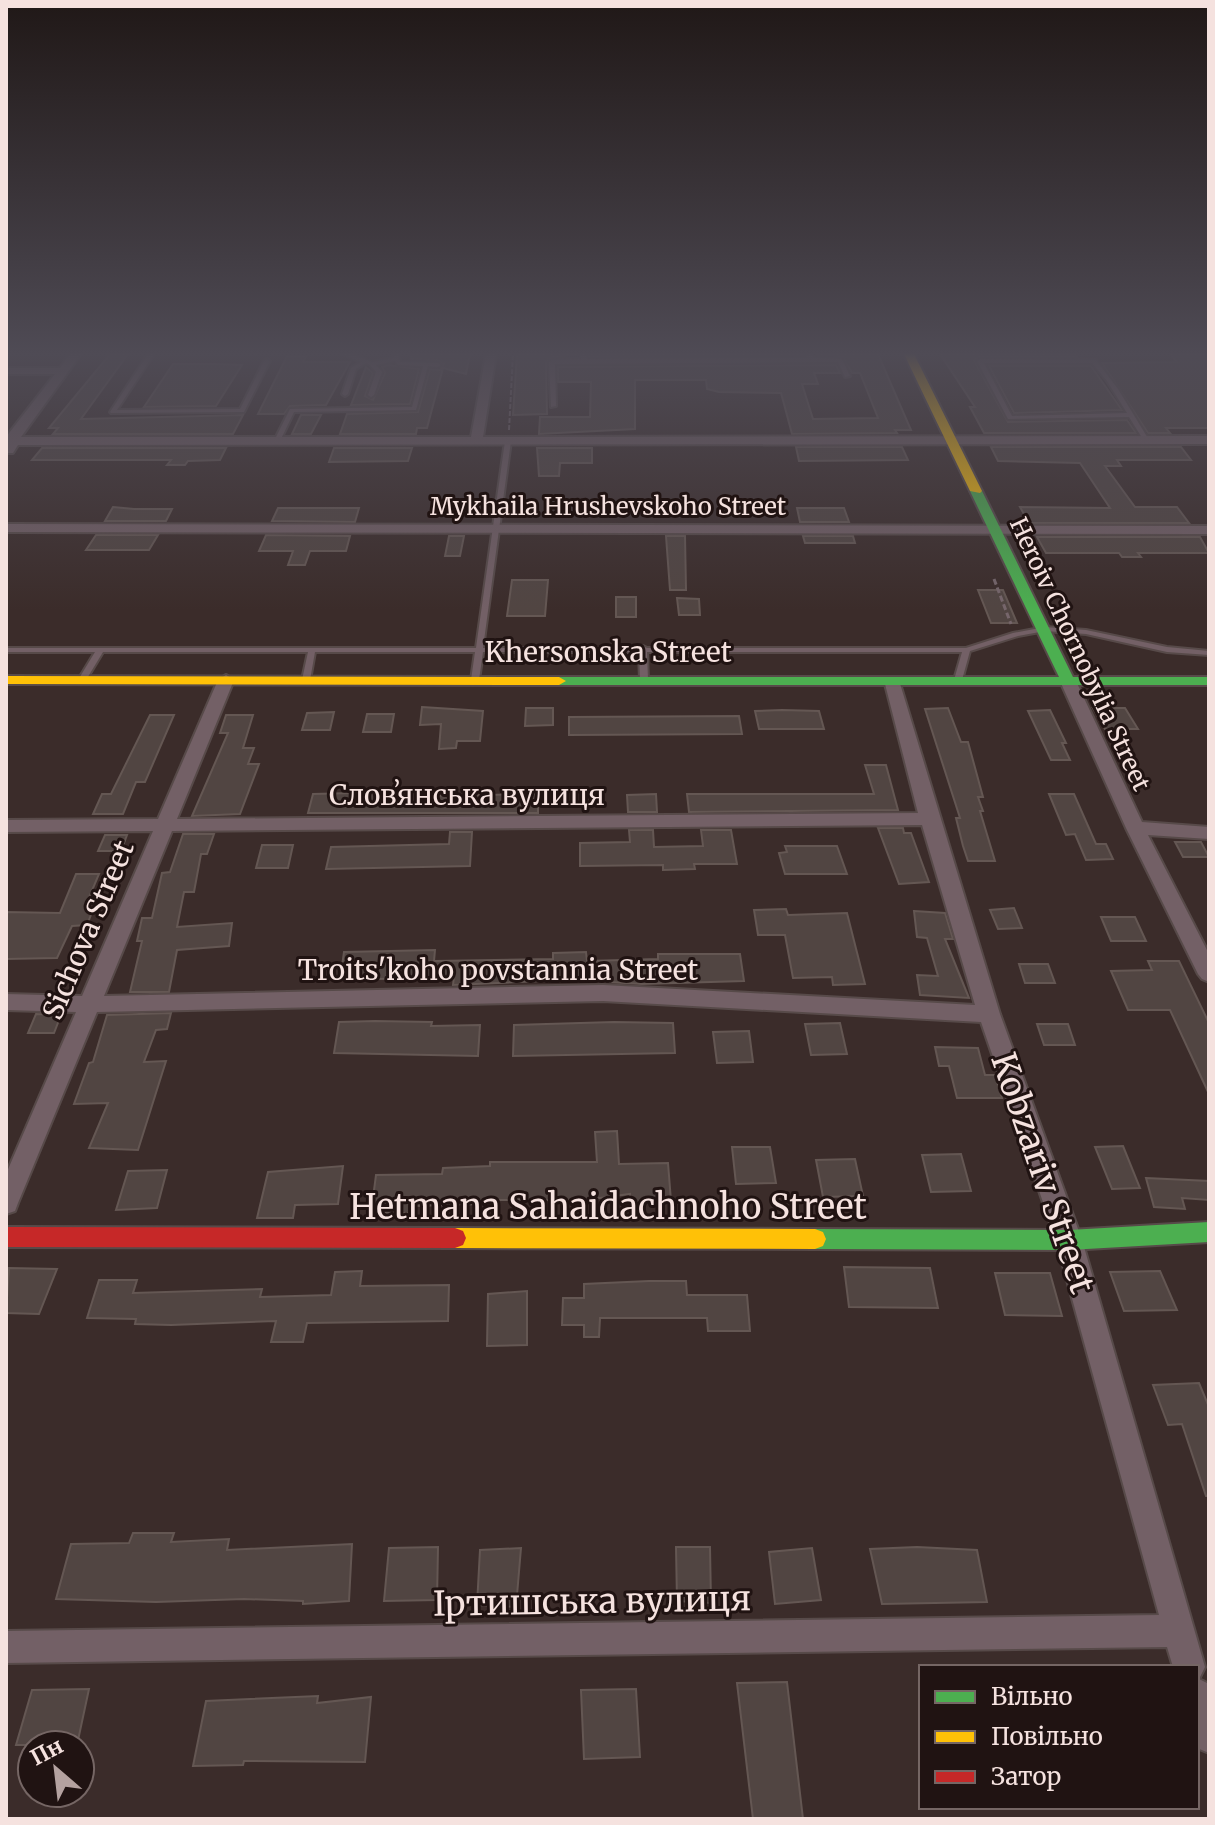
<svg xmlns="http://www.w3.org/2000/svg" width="1215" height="1825" viewBox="0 0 1215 1825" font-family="Merriweather,serif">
<rect width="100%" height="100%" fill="#3b2c2a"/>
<path fill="#514542" stroke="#645753" stroke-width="2" d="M110,354H128L81,419L243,415L233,434H53L58,428H49Z
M411,354H470L466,374L443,368L427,428H417L416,434H340L347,414L418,412L430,369L440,370L444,364L438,360L411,359Z
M517,354H578L552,357L546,362L547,414L513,415Z
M590,354H803V355L590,356Z
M815,354H878L911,430H895L897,433L792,434L781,393L719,392L707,389L706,380H635V429L539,434L540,417H590L591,382H558V367L836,365L840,373H814L818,384H802L813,419L878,418L860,373H852L842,356Z
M940,354H1075L1077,357L980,356L974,360L1008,422L1127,420L1136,433H984L970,407H975Z
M1170,354H1209V428H1166L1170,433H1148L1102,363L1177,362Z
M287,356H306L303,362H350L326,405L290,406L284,414H258Z
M173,364H214L242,365L216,406L144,407Z
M389,365L419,369L410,404L351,405L366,367L373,373L365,396L373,400L385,373L382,367Z
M989,366H1091L1122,410L1014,413Z
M301,415H321L311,434H292Z
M796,447H902L908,460L799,461Z
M991,447H1181L1191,460H1117L1121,466H1105L1135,507H1177L1189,523H1029L1020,507L1110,508L1080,463L998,461Z
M42,448H226L220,460L188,461L185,465H167L171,460H32Z
M334,448H412L408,461L329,462Z
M537,448H592V463H560L559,476H539Z
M113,507L134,509H172L166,521H105Z
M278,508H359L355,522L272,521Z
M797,508H844L849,522H800Z
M96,535H158L149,550H86Z
M266,535L350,536L346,551H310L305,565H288L293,551H259Z
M449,536H464L460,556H445Z
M666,536H685L686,590H670Z
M803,536H853L855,543H805Z
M1037,537H1200L1209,553H1138L1141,557H1122L1119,553H1046Z
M512,580H548L545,616H507Z
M978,590H1003L1017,623H991Z
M616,597H636V617H616Z
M677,598L699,599L700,615H679Z
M422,707L483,711L480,741H457L456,748L439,749L441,724L420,725Z
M526,708H553V725L525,726Z
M948,708L961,742H968L983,797H978L983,811H980L995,861H968L963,846L956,818H960L925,709Z
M1093,708H1125L1138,729H1105Z
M782,710L819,711L824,729H759L755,711Z
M1050,710L1066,743H1062L1070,760H1051L1028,711Z
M334,712L330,730H302L307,713Z
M367,714H394L391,732H363Z
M150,715H174L145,782H136L123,814H93L102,794H111Z
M226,715H253L243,748H254L248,764H259L240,814L192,816L228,733H220Z
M739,716L742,734L569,735V717Z
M865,765H886L898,810L689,812L687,794H874Z
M393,792H437L436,796L538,794V813H308L313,794Z
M656,794L657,812H628L627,795Z
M1049,794H1074L1096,844H1106L1113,859L1086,860L1075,834L1066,835Z
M878,828H903L904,833H911L929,882L899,884Z
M629,830H653L654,847L703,846L701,830H731L737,864H694L695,869L663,870V865L580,866V843L630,842Z
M450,832H472L470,866L326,869L331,847L449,844Z
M183,834H214L207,854H201L194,892H184L177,927L232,923L229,946L177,950L169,992H130L142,941H137L142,918H152L162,873L170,872Z
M105,835H127L121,851H98Z
M1175,842H1201L1209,857H1183Z
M262,845H293L288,868H256Z
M785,846H837L847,874H785L779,853L787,852Z
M76,874H99L85,907H94L87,925L72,926L57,958L6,959V912L60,913Z
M1014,908L1022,928L998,929L990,910Z
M786,909L788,915L847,913L865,984L833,985L832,977L793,978L785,935H758L754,910Z
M914,911L945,913L953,939H945L969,998L920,995L917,975L938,976L927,938L917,937Z
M1101,917H1135L1146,941H1111Z
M435,950L434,961L553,959V953L586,952L587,961L658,959V954H740L744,981L642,984L608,982V978L453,985L454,977L340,980L344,952Z
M1148,961H1179L1209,1023V1094L1170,1010H1128L1111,971L1152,970Z
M1019,964H1048L1055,983H1025Z
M171,1013L167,1029L156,1030L144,1062L166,1061L138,1150L89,1148L108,1103L74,1104L89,1063L93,1062L107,1015Z
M36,1014L61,1015L54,1033H28Z
M375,1021L432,1022L431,1026L480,1025L478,1056L334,1053L339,1022Z
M614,1022L673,1023L675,1053L513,1056L514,1025Z
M840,1023L847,1054L811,1055L805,1024Z
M1037,1024H1068L1075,1045H1044Z
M749,1031L753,1062L717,1063L713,1032Z
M935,1047L978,1048L985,1075H995L1002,1098H957L949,1066H939Z
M617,1131L619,1164L668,1163L671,1201L630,1202V1194L585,1200H480V1204L413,1206L412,1213H371L376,1175L442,1174L443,1168L490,1166V1162H597L595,1132Z
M1123,1146L1140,1188L1112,1189L1095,1147Z
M732,1147H770L776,1183L736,1184Z
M961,1154L971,1191L931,1192L922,1155Z
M855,1159L863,1196L823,1197L816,1160Z
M343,1166L338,1204L295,1205L293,1218H257L268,1172Z
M167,1170L157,1208L116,1210L128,1171Z
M1146,1178L1209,1181V1200L1182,1198L1185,1209L1154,1207Z
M844,1267L930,1268L938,1308L849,1307Z
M9,1268L57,1269L39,1314L6,1313Z
M362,1271L360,1286L449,1285L448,1321L307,1323L303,1342H271L276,1321L171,1325L135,1324L136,1319L87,1318L99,1280H137L133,1293L262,1289L260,1297L331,1295L335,1272Z
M1160,1271L1177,1310L1124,1311L1110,1272Z
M995,1273H1050L1062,1316L1005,1315Z
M649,1281H686L687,1295H747L750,1331H708L707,1318H600L599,1337H584V1325H562L563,1298H584V1284Z
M527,1291V1345L487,1346L488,1294Z
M1199,1383L1209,1407V1496H1206L1182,1424L1168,1425L1153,1385Z
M133,1533H174L171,1542L229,1539L227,1550L352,1544L349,1601L303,1604V1601L244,1599L156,1602L56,1599L71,1544L129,1543Z
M438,1547L437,1600L384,1601L389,1548Z
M676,1547H710L711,1603L677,1601Z
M917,1547L977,1550L987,1602L882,1604L870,1549Z
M521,1548L516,1607L477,1605L480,1550Z
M812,1548L821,1600L775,1604L769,1552Z
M787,1682L803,1819H753L737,1683Z
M89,1689L77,1745H16L32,1690Z
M636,1689L640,1757L584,1759L581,1690Z
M318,1696L317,1703L371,1697L365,1762L244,1761L243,1765L193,1766L206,1701Z"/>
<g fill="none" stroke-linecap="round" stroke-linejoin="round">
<defs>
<path id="lane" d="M148,354H154L117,410L240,409L264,361L267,359L270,361L244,412L111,413L110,412Z
M343,354H351L372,362L394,358V354H398L400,362L438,363L441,365L438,367L428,366L416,410L294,412L280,441L275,442L274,441L290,409L412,407L423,366L398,365L395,361L376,365L382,372L374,395L371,397L368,395L376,372L370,365L366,363L356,369L348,394L345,396L342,394L351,368L361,362Z
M581,354H587V359L808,358L806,354H812L813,358L842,359L850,376L845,377L838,362L555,364L556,406L551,407L549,362L552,360L581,359Z
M980,359L1096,360L1118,389L1149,440L1144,441L1129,417L1008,419L977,361ZM984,363H1092L1107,381L1127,413L1012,416Z
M508,439L511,441L483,648H639L643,646L647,648H966L1013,633L1045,627L1086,630L1167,647L1209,651V655L1167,652L1086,634L1045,631L1018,636L970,651L962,680L958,682L954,680L962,652H647L648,680L644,682L640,680L639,652H483L479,680L475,682L471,680L475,652H315L310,680L306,682L302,680L308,652H103L86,680L82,682L78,680L95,652H6V648H476L505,441Z"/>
<path id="street" d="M70,354H81L21,437H471L486,354H496L483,437L1209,436V444L18,445L13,453H6V437L55,374H6V368H60Z
M6,524L1209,526V534L6,532Z
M226,675L234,680L177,819L918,813L884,680L886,677H898L1000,1014L1082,1240L1205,1667L1199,1679L1209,1684V1753L1197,1748V1667H1173L1167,1647L6,1663V1631L1159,1615L1056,1240L981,1022L603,1001L97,1012L18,1203L15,1211L6,1214V1174L76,1012L6,1010V994L82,996L153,831L6,832V820L158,819L218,680ZM922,825L975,1005L603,985L104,996L172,831Z
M1068,676L1076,681L1142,822L1209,827V839L1148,835L1209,954V982L1202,979L1198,974L1126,828L1060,681Z"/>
<path id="fast" d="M976,488L982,491L1073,677H1209V685H559L552,681L559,677H1059L970,491Z
M1209,1222V1242L1069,1250L815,1249L807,1246L804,1239L807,1232L815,1229L1069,1230Z"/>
<path id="slow" d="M904,354H914L982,491L980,493L970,491Z
M6,676L559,677L566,681L559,685L6,684Z
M455,1228L815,1229L823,1232L826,1239L823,1246L815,1249L455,1248L447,1245L444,1238L447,1231Z"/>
<path id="jam" d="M6,1227L455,1228L463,1231L466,1238L463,1245L455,1248L6,1247Z"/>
</defs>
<use href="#lane" stroke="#574a49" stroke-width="4"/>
<use href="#street" stroke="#574a49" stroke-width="4"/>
<use href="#fast" stroke="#574a49" stroke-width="4"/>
<use href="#slow" stroke="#574a49" stroke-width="4"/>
<use href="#jam" stroke="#574a49" stroke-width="4"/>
<path stroke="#76666b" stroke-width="2" stroke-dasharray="5 2" stroke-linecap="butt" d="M509,430L513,354"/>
<path stroke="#76666b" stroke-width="3" stroke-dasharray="6 3" stroke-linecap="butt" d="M994,579L1011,624"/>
<use href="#lane" fill="#736066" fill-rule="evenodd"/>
<use href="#street" fill="#736066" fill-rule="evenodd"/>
<use href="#fast" fill="#4caf50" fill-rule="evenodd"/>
<use href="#slow" fill="#ffc107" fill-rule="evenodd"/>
<use href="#jam" fill="#c62828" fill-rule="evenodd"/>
</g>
<linearGradient id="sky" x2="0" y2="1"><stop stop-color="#201817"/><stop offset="0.58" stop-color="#4f4b55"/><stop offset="1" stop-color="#4f4b55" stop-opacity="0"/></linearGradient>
<rect width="1215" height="610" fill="url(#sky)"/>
<g text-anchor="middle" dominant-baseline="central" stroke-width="6" stroke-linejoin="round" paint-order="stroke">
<g font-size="24" fill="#f5e2df" stroke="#201312">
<text x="608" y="506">Mykhaila Hrushevskoho Street</text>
<text transform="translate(1080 654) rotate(65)">Heroiv Chornobylia Street</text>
</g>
<g font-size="28" fill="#f5e2df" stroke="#201312">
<text x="608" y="652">Khersonska Street</text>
<text x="467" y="795">Словʼянська вулиця</text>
<text transform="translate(88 930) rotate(-67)">Sichova Street</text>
<text x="498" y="970">Troits'koho povstannia Street</text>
</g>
<g font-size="34" fill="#f5e2df" stroke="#201312">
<text transform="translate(1043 1173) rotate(71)">Kobzariv Street</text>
<text x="608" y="1207">Hetmana Sahaidachnoho Street</text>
<text transform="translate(592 1601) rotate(-1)">Іртишська вулиця</text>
</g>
</g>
<rect width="1215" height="1825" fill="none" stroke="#f5e2df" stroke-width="16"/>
<rect x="919" y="1665" width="280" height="144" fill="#201312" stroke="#756664" stroke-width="2"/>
<rect x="935" y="1691" width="40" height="12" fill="#4caf50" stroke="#756664" stroke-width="2"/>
<text x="991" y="1705" font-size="24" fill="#f5e2df">Вільно</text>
<rect x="935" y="1731" width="40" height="12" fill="#ffc107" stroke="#756664" stroke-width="2"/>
<text x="991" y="1745" font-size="24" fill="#f5e2df">Повільно</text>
<rect x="935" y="1771" width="40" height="12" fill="#c62828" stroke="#756664" stroke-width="2"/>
<text x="991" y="1785" font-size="24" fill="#f5e2df">Затор</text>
<g transform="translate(56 1769) rotate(332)"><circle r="38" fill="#201312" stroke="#756664" stroke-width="2"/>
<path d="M0-6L14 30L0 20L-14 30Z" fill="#b4a2a0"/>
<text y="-12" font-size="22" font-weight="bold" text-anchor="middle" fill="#f5e2df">Пн</text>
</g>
</svg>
